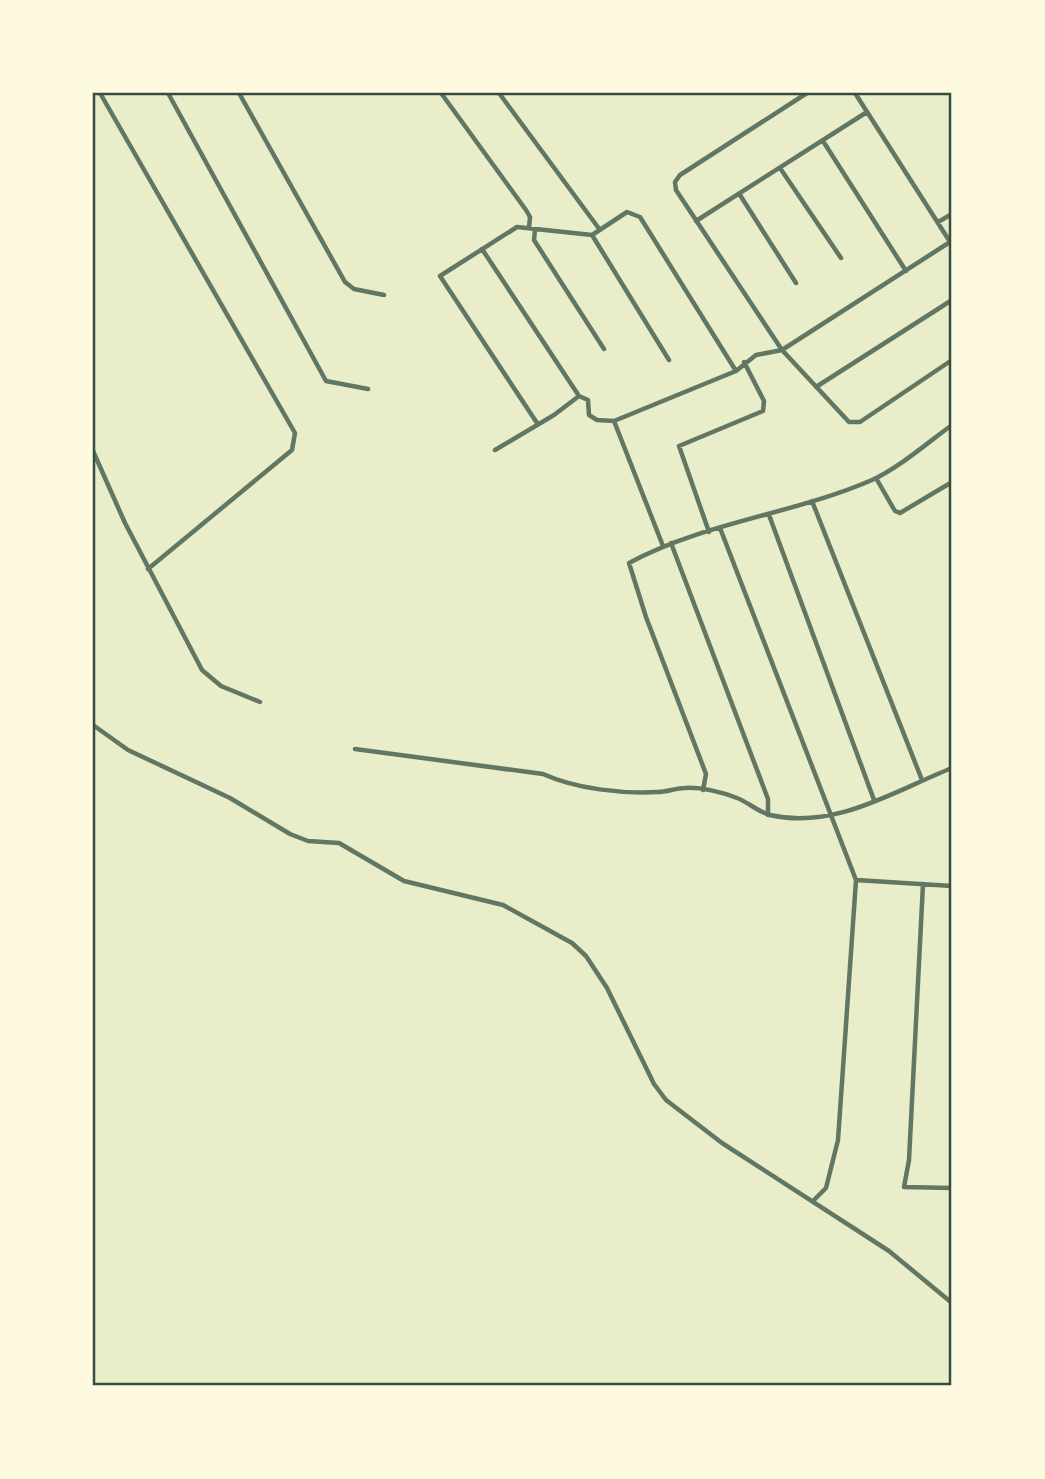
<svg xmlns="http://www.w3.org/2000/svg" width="1045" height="1479" viewBox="0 0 1045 1479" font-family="'Space Grotesk',sans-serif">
<rect width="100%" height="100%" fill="#e9edc9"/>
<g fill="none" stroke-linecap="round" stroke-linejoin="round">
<path stroke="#617663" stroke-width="4.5" d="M100,93L295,433L292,450L148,569
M168,93L326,381L368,389
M239,93L345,282L354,289L384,295
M441,93L526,210L530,217L529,228
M499,93L600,230
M807,93L680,175L675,182L676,190L782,350L950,242
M855,93L952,245
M823,141L906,271
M780,168L841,258
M740,195L796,283
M696,221L867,112
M938,222L952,214
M535,230L534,240L604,349
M592,235L669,360
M482,249L579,396L588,400L589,415L597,420L614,421L736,371
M816,387L952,300
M614,421L663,546
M537,423L440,276L517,227L592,235L627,212L640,217L736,371L756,355L782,350L849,422H860L952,360
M495,450L554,415L579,396
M93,451L125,523L202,670L221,686L260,702
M876,478L895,511L900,513L952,482
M812,501L922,780
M769,515L874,800
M720,528L856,880L952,886
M709,532L679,446L763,411L764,401L744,362
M671,543L768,799V815
M952,710V720
M93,725L128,750L230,798L290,834L308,841L339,843L404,881L503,905L572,943L586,956L607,988L654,1084L666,1100L722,1143L889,1251L952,1303
M355,749L543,774C576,789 623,794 658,792C667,792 676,788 685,788C701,787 722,792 737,798C748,802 758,812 770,815C835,830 894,791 952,768
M703,790L706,774L646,617L629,563C705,522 794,514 872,480C900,467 927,443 952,425
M923,884L909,1160L904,1187L952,1188
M814,1200L826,1188L838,1140L856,880"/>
</g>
<rect width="1045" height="1479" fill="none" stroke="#fefae0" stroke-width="189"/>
<rect x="94" y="94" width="856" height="1290" fill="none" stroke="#344e41" stroke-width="2.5"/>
</svg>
